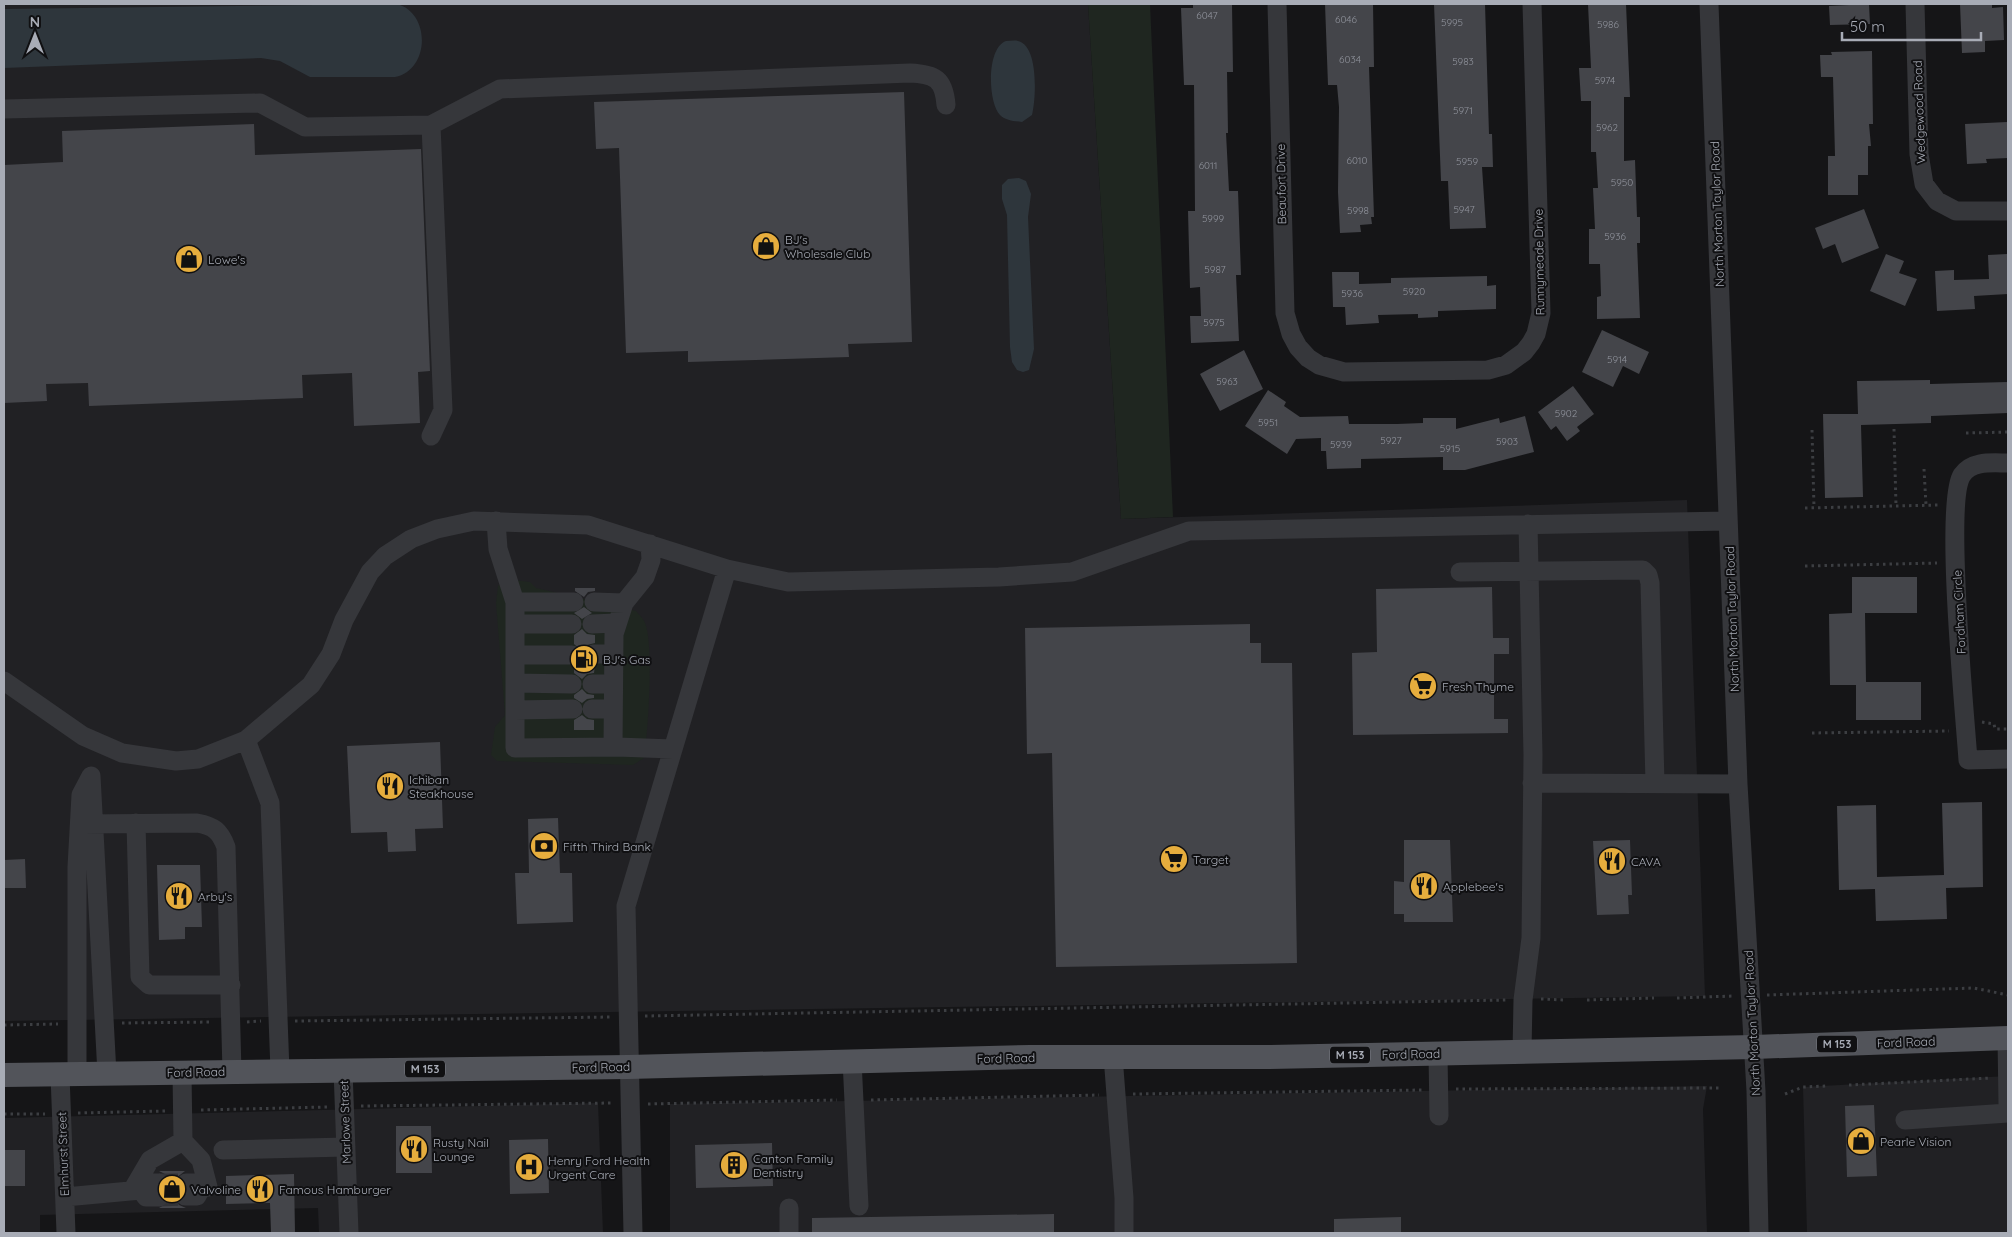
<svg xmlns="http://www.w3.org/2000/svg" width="2012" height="1237" viewBox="0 0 2012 1237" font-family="Quicksand,sans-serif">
<rect width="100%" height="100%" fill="#151517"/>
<path fill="#212124" d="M4,4H1088L1121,519L1687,500L1705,996L4,1021Z
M2008,1076V1233H1807L1803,1087Z
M1707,1086L1703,1109L1707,1233H670V1104Z
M598,1103L603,1233H319L318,1208L40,1215V1233H4V1118Z"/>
<path fill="#1f2620" d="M1088,4H1150L1173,517L1121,519Z
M507,579L530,582L536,588L636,611C639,615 644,619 645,623C654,644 648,733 644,758L633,765L497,761L491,755L495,727L505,715L496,603L498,586Z"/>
<path fill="#2e363c" d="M397,4C431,13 430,70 395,77H310L280,61L261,58L4,68V9Z
M1006,41C1010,41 1015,40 1018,41C1039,46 1036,99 1032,115L1022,122C1015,121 1006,121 1000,115C988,103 986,48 1006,41Z
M1019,178L1026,181L1031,194L1028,217L1034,349L1029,370L1023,372L1017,370L1012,362L1010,347L1007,215L1002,199V185L1008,179Z"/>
<path fill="#44454a" d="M1193,4H1232L1233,72H1227L1228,133H1226L1229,191H1238L1241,275H1236L1239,341L1191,343L1190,316H1201L1200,287L1190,288L1188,211H1195L1194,85H1184L1181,8H1193Z
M1325,4H1373L1374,67H1369L1374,217H1371L1372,224L1360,225L1361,232L1340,233L1338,192L1339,107L1337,85H1328Z
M1434,4H1485L1489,134H1492L1493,167H1482L1486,228L1450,229L1448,181H1441Z
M1588,4H1626L1630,97H1624V161L1635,160L1637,217H1640V243H1637L1640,318L1597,319V297L1601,296L1600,264H1589V229H1595L1593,188H1598L1596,152H1591V101H1581L1579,68H1591Z
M1869,4L1870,24L1830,25L1829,6Z
M1960,4H1992V8L2003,7L2004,40L1985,41V52L1962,53Z
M1872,51L1873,124H1869L1871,146H1868V175H1858V195H1828V156H1835L1833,77H1821L1820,55H1832L1831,52Z
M904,92L912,342L848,344L849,357L688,362V351L626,353L619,148L596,149L594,102Z
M2007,122L2008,158L1986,159L1987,163L1967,164L1965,124Z
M254,124L255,155L421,149L430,371L418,372L420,423L354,426L352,373L302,375L303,398L89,406L88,383L46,384L47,401L4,403V165L63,162L62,131Z
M1864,209L1879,248L1842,263L1835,244L1823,249L1815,228Z
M1886,254L1904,261L1899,273L1917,279L1905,306L1870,291Z
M2007,254L2008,294L1974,296L1975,309L1937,311L1935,271L1954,270V280L1989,279L1988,255Z
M1332,272H1359V284L1391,283V278L1487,276V286L1496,285V309L1438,311V317L1418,318V314L1378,315L1379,323L1346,325L1345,307H1333Z
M1602,330L1649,352L1639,374L1623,366L1613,387L1582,372Z
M1244,350L1263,389L1220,411L1200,374Z
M1930,380V384L2008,382V413L1931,416V423L1861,425L1863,497L1825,498L1823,414H1858L1857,381Z
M1573,386L1594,414L1577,427L1580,431L1567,441L1556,426L1551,430L1538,412Z
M1268,390L1286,402L1284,406L1300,417L1348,416L1349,424H1397L1423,423V418H1456V429L1499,418L1500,423L1525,416L1534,452L1465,470H1443V457L1361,459V468L1327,469L1326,451H1321V438L1296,439L1287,454L1245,426Z
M1852,577H1917V613H1865L1866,682H1921V720H1856V685H1830L1829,614L1852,613Z
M1492,587L1493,638H1509V654H1494V719H1508V733L1353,735L1352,653L1377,652L1376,589Z
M575,588H595V591L588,592L584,597L575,591Z
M584,607L592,613L582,619L574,613Z
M1250,624V643H1261V663H1292L1297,963L1056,967L1052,753L1027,754L1025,628Z
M582,629L587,634L595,635V643L587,645L582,651L574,644V635Z
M583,658L587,663L595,665L594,673L587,674L582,679L574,673V666L578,664Z
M582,689L587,694L594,695V698L587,699L582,703L574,698V695Z
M582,715L587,719L594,720V730H574V720Z
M440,742L443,828L415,829L416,851L388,852L387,832L351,833L347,746Z
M1982,802L1983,887L1946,888L1947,919L1876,921L1875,889L1839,890L1837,806L1876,805L1877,877L1944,875L1942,803Z
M558,818L560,873H572L573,922L517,924L515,873H529L528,819Z
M1404,840H1450L1453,922H1404V914H1394V881L1404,882Z
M1630,840L1632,895H1628L1629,914L1597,915L1593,841Z
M25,859L26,888H4V860Z
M157,865H200L202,927H185V939L159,940Z
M1874,1105L1877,1176L1847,1177L1845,1106Z
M396,1126H431L432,1173H396Z
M548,1139L549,1193L510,1194L509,1140Z
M772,1143L773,1186L696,1188L695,1145Z
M4,1150H25V1186H4Z
M185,1171L176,1178L177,1189L174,1196L179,1205L186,1208H159L169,1202L170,1197L167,1190L170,1183L165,1174L159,1171Z
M294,1174L295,1233H271L270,1203L226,1204V1176Z
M1054,1214V1233H812V1218Z
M1401,1217V1233H1334V1219Z"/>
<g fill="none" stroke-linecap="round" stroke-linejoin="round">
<path stroke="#323337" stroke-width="19" stroke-dasharray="19 9" stroke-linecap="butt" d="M159,1183H186
M159,1197L185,1196"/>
<path stroke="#3c3e42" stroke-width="3" stroke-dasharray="2.5 4" stroke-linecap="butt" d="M1894,429L1896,506
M1812,430L1814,508
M1966,433L2008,432
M1924,469L1926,505
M1805,508L1939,505
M1805,566L1937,563
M1982,722L1994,724L1995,729H2008
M1812,733L1949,731
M1767,995L1974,988L2008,995
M1677,998L1733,996
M1541,999L1565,1000
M1587,1000L1654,998
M645,1016L1506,1000
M295,1021L611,1017
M247,1022L261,1021
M122,1023L213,1022
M4,1025L58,1024
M1849,1085L1991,1078
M1456,1089L1722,1088
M1133,1094L1422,1090
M1785,1094L1803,1087L1826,1086
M871,1100L1099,1095
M648,1104L837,1100
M361,1106L612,1103
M201,1110L327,1107
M78,1113L165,1111
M4,1114H45"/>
<path stroke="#36373b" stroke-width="19" d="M1277,4L1285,313L1291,334L1298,347L1308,358L1319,365L1344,372L1488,370L1506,365L1524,352L1531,343L1536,334L1541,313L1532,4
M1709,4L1738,784L1756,1091L1759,1233
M1915,4L1919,154L1924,184L1937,201L1956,211H2008
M4,109L260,103L305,127L431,125L500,89L910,73C935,74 944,79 946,105
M431,125L443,410L431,436
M2008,463C1993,463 1972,460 1962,475C1944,502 1965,715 1968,760L2008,759
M496,521L498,549L515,602V748L617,747L673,749
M1460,572L1643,570L1648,575L1650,583L1655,784
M515,602H574
M594,602L624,603
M515,624H572
M592,624L616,623
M593,654H614
M515,655H572
M4,681L83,736L122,753L176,761L198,759L246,740L311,685L331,654L344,620L370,572L385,556L411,539L437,529L474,521L588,525L727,569
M515,683L572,684
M592,684H613
M592,709H613
M515,710L573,709
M246,740L270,803L280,1071
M613,747L614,634L624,603L645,577L651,560L650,544
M1532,783L1738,784
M136,823L140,977L149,985H231
M83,824L197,823C214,826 220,831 226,847L232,1072
M2007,1038L2008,1104
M1522,1052L1523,1000L1531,938L1533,755L1528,524
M1438,1054L1439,1116
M1113,1056L1124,1198V1233
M852,1060L859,1206
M343,1070L349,1233
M182,1073L183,1141L201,1160L208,1187H202L197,1196H185
M60,1075L66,1233
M77,1075V867L81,795L91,776L107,1074
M1905,1120L2008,1113
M223,1150L346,1147
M186,1183H195L202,1187
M133,1189L150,1160L183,1141
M141,1190L146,1197H159
M65,1197L141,1190L148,1183H159
M789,1208V1233
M633,1233L626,906L727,569L788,582L999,577L1072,572L1189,531L1728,521"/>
<path stroke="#52545a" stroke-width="24" d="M4,1075L628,1067L1030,1057H1268L1754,1047L2008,1038"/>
</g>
<defs>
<symbol id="shop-disc" viewBox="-11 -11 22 22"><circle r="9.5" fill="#e6ad3d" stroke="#101012"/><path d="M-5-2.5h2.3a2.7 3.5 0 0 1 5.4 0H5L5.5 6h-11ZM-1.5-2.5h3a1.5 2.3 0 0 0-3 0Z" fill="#111"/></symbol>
<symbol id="fuel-disc" viewBox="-11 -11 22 22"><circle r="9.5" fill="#e6ad3d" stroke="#101012"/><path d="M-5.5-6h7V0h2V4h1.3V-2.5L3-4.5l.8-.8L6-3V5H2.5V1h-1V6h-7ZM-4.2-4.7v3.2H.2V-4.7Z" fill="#111"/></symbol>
<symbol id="supermarket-disc" viewBox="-11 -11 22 22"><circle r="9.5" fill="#e6ad3d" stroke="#101012"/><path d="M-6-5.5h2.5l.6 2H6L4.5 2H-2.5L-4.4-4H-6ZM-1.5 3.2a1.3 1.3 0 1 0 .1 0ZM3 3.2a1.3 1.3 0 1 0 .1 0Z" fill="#111"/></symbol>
<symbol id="restaurant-disc" viewBox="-11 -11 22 22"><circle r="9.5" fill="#e6ad3d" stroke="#101012"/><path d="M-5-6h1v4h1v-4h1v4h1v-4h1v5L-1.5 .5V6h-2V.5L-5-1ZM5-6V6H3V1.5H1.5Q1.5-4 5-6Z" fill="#111"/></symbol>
<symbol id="bank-disc" viewBox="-11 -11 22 22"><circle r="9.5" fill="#e6ad3d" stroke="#101012"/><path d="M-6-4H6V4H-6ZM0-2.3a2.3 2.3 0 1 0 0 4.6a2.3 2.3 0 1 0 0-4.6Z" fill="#111"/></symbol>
<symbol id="building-disc" viewBox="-11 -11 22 22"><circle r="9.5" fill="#e6ad3d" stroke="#101012"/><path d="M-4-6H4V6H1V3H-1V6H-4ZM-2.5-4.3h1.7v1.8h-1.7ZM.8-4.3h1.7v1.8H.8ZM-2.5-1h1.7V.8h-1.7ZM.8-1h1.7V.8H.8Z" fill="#111"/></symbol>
<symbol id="hospital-disc" viewBox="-11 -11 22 22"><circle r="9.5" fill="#e6ad3d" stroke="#101012"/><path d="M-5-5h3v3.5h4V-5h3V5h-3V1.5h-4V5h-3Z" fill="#111"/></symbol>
</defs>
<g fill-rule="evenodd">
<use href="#shop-disc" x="750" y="230" width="32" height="32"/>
<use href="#shop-disc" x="173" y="243" width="32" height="32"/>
<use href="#fuel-disc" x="568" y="643" width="32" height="32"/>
<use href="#supermarket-disc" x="1407" y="670" width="32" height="32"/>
<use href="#restaurant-disc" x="374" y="770" width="32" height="32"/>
<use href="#bank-disc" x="528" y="830" width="32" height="32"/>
<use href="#supermarket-disc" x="1158" y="843" width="32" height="32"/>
<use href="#restaurant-disc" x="1596" y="845" width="32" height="32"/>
<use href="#restaurant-disc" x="1408" y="870" width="32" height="32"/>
<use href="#restaurant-disc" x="163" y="880" width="32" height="32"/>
<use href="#shop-disc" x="1845" y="1125" width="32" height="32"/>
<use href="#restaurant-disc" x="398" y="1133" width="32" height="32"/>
<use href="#building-disc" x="718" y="1149" width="32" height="32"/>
<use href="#hospital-disc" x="513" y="1151" width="32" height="32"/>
<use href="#shop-disc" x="156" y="1173" width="32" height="32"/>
<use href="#restaurant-disc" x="244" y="1173" width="32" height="32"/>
</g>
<g text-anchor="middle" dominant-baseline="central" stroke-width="4" stroke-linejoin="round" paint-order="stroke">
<g font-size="10" fill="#8f929b">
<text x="1207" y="15">6047</text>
<text x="1346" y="19">6046</text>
<text x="1452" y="22">5995</text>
<text x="1608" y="24">5986</text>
<text x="1350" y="59">6034</text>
<text x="1463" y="61">5983</text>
<text x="1605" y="80">5974</text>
<text x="1463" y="110">5971</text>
<text x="1607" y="127">5962</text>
<text x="1357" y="160">6010</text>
<text x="1467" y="161">5959</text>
<text x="1208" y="165">6011</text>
<text x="1622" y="182">5950</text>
<text x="1464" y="209">5947</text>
<text x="1358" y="210">5998</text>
<text x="1213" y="218">5999</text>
<text x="1615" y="236">5936</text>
<text x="1215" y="269">5987</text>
<text x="1414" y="291">5920</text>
<text x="1352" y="293">5936</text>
<text x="1214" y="322">5975</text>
<text x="1617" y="359">5914</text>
<text x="1227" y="381">5963</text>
<text x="1566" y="413">5902</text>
<text x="1268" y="422">5951</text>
<text x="1391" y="440">5927</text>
<text x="1507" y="441">5903</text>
<text x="1341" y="444">5939</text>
<text x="1450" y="448">5915</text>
</g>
<g fill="#101012" stroke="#7a7d85" stroke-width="1">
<rect x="1817" y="1035.5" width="40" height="17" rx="4"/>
<rect x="1330" y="1046.5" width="40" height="17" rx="4"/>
<rect x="405" y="1060.5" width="40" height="17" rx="4"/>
</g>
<g font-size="11" font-weight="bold" fill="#a8acb6">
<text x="1837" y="1044">M 153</text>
<text x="1350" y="1055">M 153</text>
<text x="425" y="1069">M 153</text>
</g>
<g font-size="12" fill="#a8acb6" stroke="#101012">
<text transform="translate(1919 112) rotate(-92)">Wedgewood Road</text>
<text transform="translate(1281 184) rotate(-91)">Beaufort Drive</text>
<text transform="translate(1717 214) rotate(-92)">North Morton Taylor Road</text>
<text transform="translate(1539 262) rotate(-91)">Runnymeade Drive</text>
<text transform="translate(1959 612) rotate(-93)">Fordham Circle</text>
<text transform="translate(1732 619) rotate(-92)">North Morton Taylor Road</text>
<text transform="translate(1752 1023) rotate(-93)">North Morton Taylor Road</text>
<text transform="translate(1906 1042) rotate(-2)">Ford Road</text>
<text transform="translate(1411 1054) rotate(-1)">Ford Road</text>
<text transform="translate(1006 1058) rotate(-1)">Ford Road</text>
<text transform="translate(601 1067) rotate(-1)">Ford Road</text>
<text transform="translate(196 1072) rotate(-1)">Ford Road</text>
<text transform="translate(345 1122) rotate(-92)">Marlowe Street</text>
<text transform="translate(63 1154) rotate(-92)">Elmhurst Street</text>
</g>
<g font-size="12" fill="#a8acb6" stroke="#101012" text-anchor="start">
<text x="785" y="239">BJ's<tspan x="785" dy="14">Wholesale Club</tspan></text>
<text x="208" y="259">Lowe's</text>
<text x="603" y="659">BJ's Gas</text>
<text x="1442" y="686">Fresh Thyme</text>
<text x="409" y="779">Ichiban<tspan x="409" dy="14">Steakhouse</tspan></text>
<text x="563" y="846">Fifth Third Bank</text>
<text x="1193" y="859">Target</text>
<text x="1631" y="861">CAVA</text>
<text x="1443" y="886">Applebee's</text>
<text x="198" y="896">Arby's</text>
<text x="1880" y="1141">Pearle Vision</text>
<text x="433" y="1142">Rusty Nail<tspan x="433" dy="14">Lounge</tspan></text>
<text x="753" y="1158">Canton Family<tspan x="753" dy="14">Dentistry</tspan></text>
<text x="548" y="1160">Henry Ford Health<tspan x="548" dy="14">Urgent Care</tspan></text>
<text x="191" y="1189">Valvoline</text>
<text x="279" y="1189">Famous Hamburger</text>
</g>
</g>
<rect width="2012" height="1237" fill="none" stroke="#a8acb6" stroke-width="10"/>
<g transform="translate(35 35)" stroke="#101012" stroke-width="4" paint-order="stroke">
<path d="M0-4L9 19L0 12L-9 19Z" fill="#a8acb6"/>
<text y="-8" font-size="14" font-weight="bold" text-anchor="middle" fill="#a8acb6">N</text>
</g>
<path d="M1842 32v8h139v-8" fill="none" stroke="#a8acb6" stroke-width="2.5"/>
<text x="1850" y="32" font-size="15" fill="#a8acb6" stroke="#101012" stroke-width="4" paint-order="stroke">50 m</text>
</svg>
